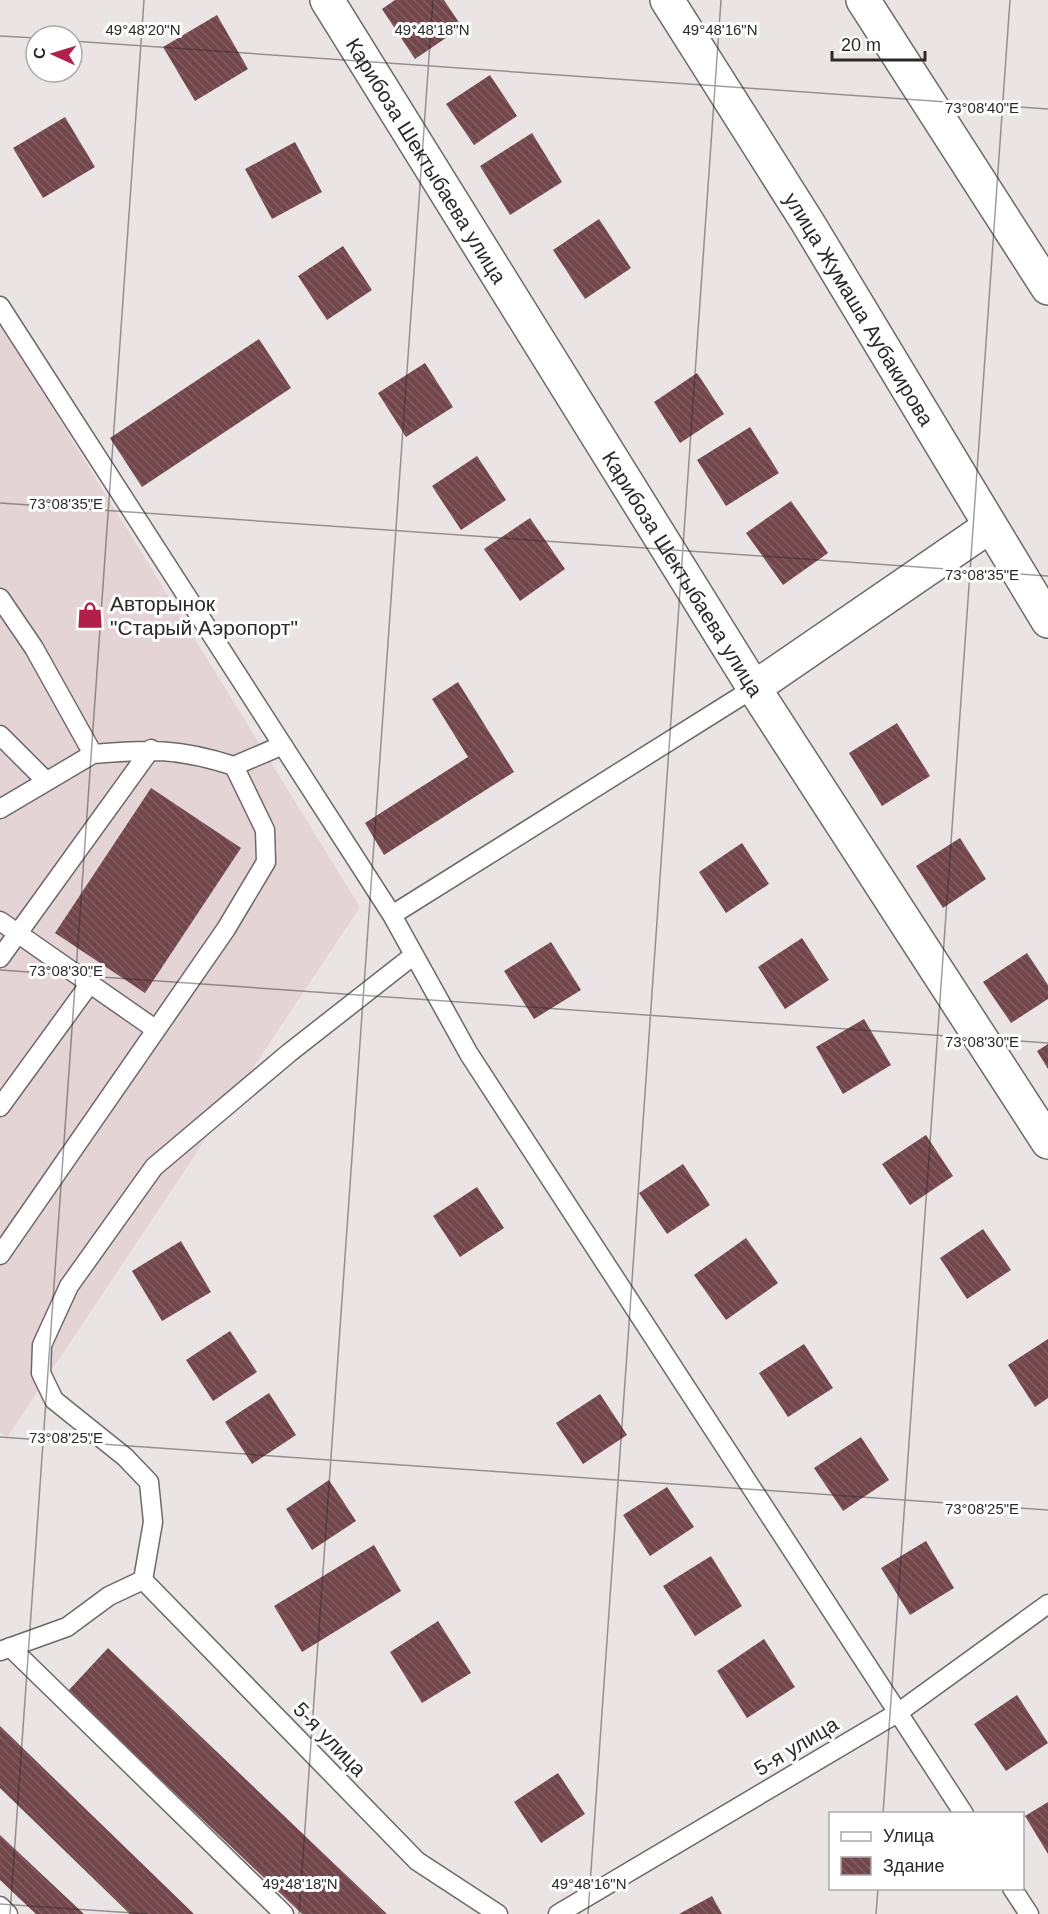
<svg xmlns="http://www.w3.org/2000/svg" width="1048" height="1914" viewBox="0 0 1048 1914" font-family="Arial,sans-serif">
<defs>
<pattern id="building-back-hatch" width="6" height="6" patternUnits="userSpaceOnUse" patternTransform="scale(1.5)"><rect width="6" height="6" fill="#73464c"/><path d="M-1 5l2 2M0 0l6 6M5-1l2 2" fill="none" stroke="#825e63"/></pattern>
</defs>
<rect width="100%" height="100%" fill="#ebe4e4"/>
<path fill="#e5d4d6" d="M0,323L360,907L7,1437L0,1432Z"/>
<path fill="url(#building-back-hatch)" d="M395,0H444L462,27L415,59L382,9Z
M217,15L248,69L195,101L163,47Z
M490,75L517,116L474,145L446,104Z
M65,117L95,167L43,198L13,148Z
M532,133L562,182L510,215L480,166Z
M295,142L322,192L272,219L245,169Z
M599,219L631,268L585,299L553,250Z
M343,246L372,290L327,320L298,276Z
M259,339L291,388L142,487L110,438Z
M425,363L453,407L406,437L378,393Z
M697,373L724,414L680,443L654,402Z
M750,427L779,473L726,506L697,460Z
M477,456L506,500L461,530L432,486Z
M791,501L828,553L783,585L746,533Z
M530,518L565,569L520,601L484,549Z
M458,682L514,772L384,855L365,823L468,757L432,699Z
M897,723L930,776L882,806L849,753Z
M151,788L241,848L145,993L55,933Z
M960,838L986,879L943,908L916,866Z
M742,843L769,884L726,913L699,872Z
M802,938L829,980L785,1009L758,967Z
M551,942L581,990L534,1019L504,971Z
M1027,953L1048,985V999L1011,1023L983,982Z
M864,1019L891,1065L843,1094L816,1047Z
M1048,1044V1069L1037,1051Z
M926,1135L953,1176L910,1205L882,1164Z
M683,1164L710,1205L667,1234L639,1193Z
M477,1187L504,1228L460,1257L433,1216Z
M983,1229L1011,1270L967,1299L940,1258Z
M746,1238L778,1283L726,1320L694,1275Z
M181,1241L211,1292L162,1321L132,1271Z
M230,1331L257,1372L213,1401L186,1360Z
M1048,1339V1398L1035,1407L1008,1365Z
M804,1344L833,1388L788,1417L759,1373Z
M269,1393L296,1435L252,1464L225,1422Z
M600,1394L627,1435L583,1464L556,1423Z
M861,1437L889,1480L843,1511L814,1468Z
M329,1480L356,1521L312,1550L286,1509Z
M667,1487L694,1527L650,1556L623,1515Z
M926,1541L954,1588L910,1615L881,1568Z
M374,1545L401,1591L302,1652L274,1606Z
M711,1556L742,1606L695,1636L663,1586Z
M438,1621L471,1673L422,1703L390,1652Z
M764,1639L795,1687L747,1718L717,1671Z
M108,1648L387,1914H302L68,1691Z
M1017,1695L1048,1743L1006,1771L974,1724Z
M0,1726L194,1914H130L0,1788Z
M558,1773L585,1814L541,1843L514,1802Z
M1048,1802V1854L1025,1816Z
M0,1835L84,1914H36L0,1880Z
M712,1896L722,1914H679Z"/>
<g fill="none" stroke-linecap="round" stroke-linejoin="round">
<defs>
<path id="lane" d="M0,306L392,915
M0,598L34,648L93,754C149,749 179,748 234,766L265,830L266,862L226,929L0,1255
M754,688L392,915L469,1054L964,1814
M0,735L46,781
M234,766L283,745
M0,809L93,754
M0,921L155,1029
M0,958L151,749
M0,1107L91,982
M143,1580L417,1861L498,1914
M10,1647L284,1914
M0,1651L67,1627L109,1596L143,1580L153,1522L149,1482L125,1457L54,1400L41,1373L42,1345L69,1286L154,1167L289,1053L414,955
M1012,1888L1029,1914
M0,1906L8,1914
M558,1914L899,1712L1048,1604"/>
<g id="street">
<path id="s1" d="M327,0L754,688L1048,1142"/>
<path id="s2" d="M667,0L808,223L1048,621"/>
<path d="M863,0L1048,288"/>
<path d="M754,688L990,526"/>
</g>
</defs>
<use href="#lane" stroke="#6e6869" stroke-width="21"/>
<use href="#street" stroke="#6e6869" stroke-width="36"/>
<use href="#lane" stroke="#fff" stroke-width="18"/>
<use href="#street" stroke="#fff" stroke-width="33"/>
</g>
<path fill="none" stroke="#2c2929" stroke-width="1.5" stroke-opacity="0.45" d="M0,36L36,38M72,41L1048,109M0,503L1048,576M0,970L1048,1043M0,1437L1048,1510M883,1814L1010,0M0,1904L148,1914M10,1914L144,0M299,1914L433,0M588,1914L721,0M876,1914L878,1888"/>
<defs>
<symbol id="shop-bare" viewBox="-9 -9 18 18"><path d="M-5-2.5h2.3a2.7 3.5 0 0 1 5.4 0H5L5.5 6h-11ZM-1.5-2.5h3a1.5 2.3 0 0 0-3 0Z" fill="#b11f4a" stroke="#fff" stroke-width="2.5" paint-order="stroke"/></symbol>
</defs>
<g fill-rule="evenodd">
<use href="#shop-bare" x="71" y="596" width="38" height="38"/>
</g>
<g text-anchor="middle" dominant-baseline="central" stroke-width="6" stroke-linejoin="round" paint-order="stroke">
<g font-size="21" fill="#2c2929" stroke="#fff">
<text stroke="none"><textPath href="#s1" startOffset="189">Карибоза Шектыбаева улица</textPath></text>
<text stroke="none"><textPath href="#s2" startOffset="364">улица Жумаша Аубакирова</textPath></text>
<text stroke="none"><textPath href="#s1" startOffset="675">Карибоза Шектыбаева улица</textPath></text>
<text transform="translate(330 1739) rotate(46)">5-я улица</text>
<text transform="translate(796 1746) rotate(-31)">5-я улица</text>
</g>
<g font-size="21" fill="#2c2929" stroke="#fff" text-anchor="start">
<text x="110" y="603">Авторынок<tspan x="110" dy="24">"Старый Аэропорт"</tspan></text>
</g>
</g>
<g font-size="15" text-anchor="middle" fill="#2c2929" stroke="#fff" stroke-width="6" stroke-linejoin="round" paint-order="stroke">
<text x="143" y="35">49°48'20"N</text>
<text x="432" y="35">49°48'18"N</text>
<text x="720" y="35">49°48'16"N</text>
<text x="982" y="113">73°08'40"E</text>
<text x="66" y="509">73°08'35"E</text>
<text x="982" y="580">73°08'35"E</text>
<text x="66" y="976">73°08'30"E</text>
<text x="982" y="1047">73°08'30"E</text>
<text x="66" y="1443">73°08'25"E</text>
<text x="982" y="1514">73°08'25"E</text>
<text x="300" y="1889">49°48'18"N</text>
<text x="589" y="1889">49°48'16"N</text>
</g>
<rect x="829" y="1812" width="195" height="78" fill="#ffffff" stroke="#aba9a9" stroke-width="1.5"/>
<rect x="841" y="1832" width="30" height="9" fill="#ffffff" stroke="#aba9a9" stroke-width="1.5"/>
<text x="883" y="1842" font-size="18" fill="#2c2929">Улица</text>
<rect x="841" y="1857" width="30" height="18" fill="url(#building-back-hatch)" stroke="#aba9a9" stroke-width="1.5"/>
<text x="883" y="1872" font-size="18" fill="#2c2929">Здание</text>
<g transform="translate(54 54) rotate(274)"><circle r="28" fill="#ffffff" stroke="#aba9a9" stroke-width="1.5"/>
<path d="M0-4.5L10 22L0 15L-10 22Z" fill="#b11f4a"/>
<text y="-9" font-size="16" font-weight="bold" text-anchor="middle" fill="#2c2929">С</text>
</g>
<path d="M832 51v9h93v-9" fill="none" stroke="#2c2929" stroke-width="3"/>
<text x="841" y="51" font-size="18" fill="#2c2929" stroke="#ffffff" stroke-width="4.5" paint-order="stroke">20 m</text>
</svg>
